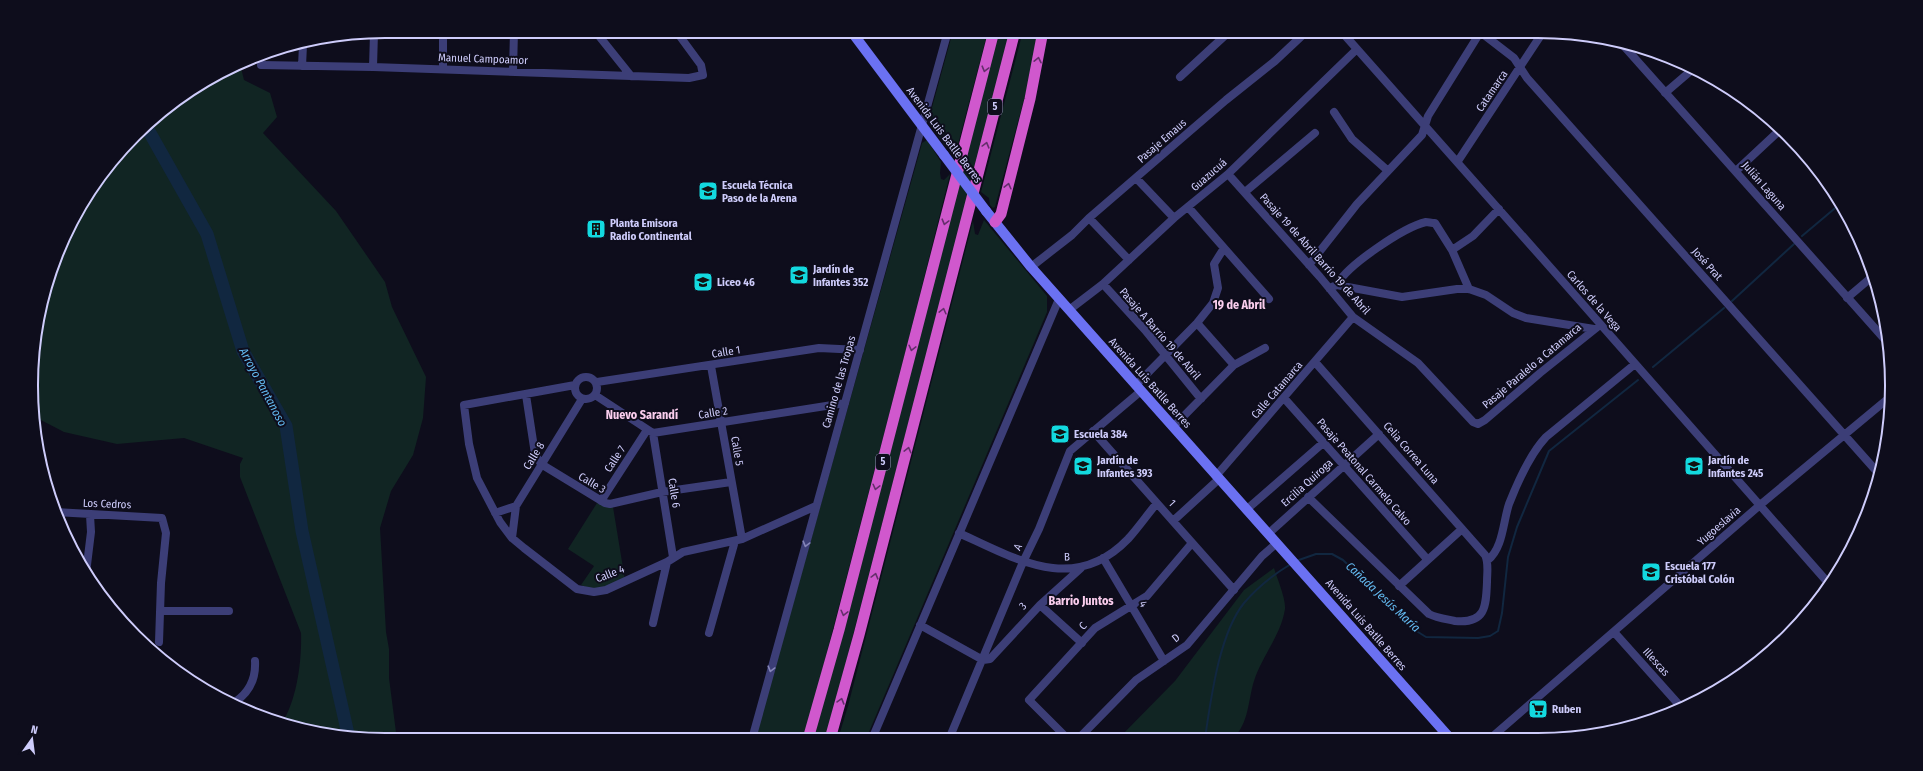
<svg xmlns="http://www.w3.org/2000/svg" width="1923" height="771" viewBox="0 0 1923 771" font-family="'Fira Sans Condensed',sans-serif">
<rect width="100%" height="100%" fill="#0e0d1c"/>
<path fill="#112523" d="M953,31H988L957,148L954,141L951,142L946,147L928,122Z
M999,31H1011L841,681L825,739H813Z
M1023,31H1038L1027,88L995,207L993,208L990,205L989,198L981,192Z
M240,64L244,80L270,93L277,117L263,133L336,211L385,282L392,307L426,377L423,418L413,455L391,491L380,528L386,632L389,649V678L397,740H385L282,723C297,700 302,660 301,633L240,477V464L243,458L184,438L117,444L64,432L37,418L34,339L50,271L78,208L152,119L208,78Z
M927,140L941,162L940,173L941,179L944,180L950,174L907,346L805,736L804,739H755L921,147L922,143Z
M984,220L1047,296V312L866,739H838L848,706L973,221L975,234L978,235Z
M597,503L608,507H613L625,580C612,585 594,593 581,585L594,566L568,549Z
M1274,568C1277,578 1286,599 1285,609C1281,635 1262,656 1254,681C1248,700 1249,724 1233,738H1119L1175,681L1244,590Z"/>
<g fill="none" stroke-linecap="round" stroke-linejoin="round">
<path stroke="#112740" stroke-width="2" d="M1802,236L1840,204
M1732,301L1794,244
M1653,367L1724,308
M1296,561L1316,554H1332L1343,560L1418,632L1426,637L1478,638L1490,636L1498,631L1502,613L1508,557L1517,527L1549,451L1638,380
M1205,738C1211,699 1219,634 1244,603C1257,588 1274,574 1291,564"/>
<path stroke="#112740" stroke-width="13" d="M146,126L207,234L243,351L286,426L302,531L348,734"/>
<path stroke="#3c3e77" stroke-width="8" d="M595,31L631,76
M1341,31C1505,215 1667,400 1830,585
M1479,31L1514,58L1527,78L1879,474
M1623,45L1888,343
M261,65L373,67L689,78L703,75L701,65L676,31
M302,66L303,45
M373,67L374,33
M443,69V31
M513,71L514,31
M1180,77L1230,31
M1665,93L1693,69
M1334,112L1352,139L1387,170
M1458,161L1543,32
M1736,171L1781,129
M1228,174L1320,277L1353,317L1418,363L1473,422L1478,424L1485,420L1540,373L1600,325
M1136,178L1174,218
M1245,192L1315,133
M1188,207L1269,299
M1089,218L1129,260
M1452,250L1473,236L1499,209
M1309,265L1357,204L1422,135L1428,116L1481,31
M1031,267L1072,235L1089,218L1226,100L1275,61L1307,31
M1103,284L1145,330L1201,399
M1337,285C1346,266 1404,227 1426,222C1428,222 1432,223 1435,223L1452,250L1469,289
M1329,288L1337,285L1402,297L1457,289H1469L1486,295L1513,313L1526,318L1594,329
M1847,298L1873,276
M1069,310L1103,284L1174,218L1228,174L1357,49
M1197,323L1234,365
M711,366L742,539
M575 388a11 11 0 1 1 22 0a11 11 0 1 1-22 0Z
M597,382L819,348L860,350
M575,385L464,405L469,444L477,478L500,522L512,538L524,548L577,589L594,592L606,590L667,562L683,552L742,539L816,506
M1136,385L1197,323L1213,303L1218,288L1214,264L1224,248
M526,395L535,454L541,464L605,503L610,504L662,492L731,482
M595,395L653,433L845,403
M1284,398L1427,559
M1173,427L1234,365L1265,348
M1093,431L1234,590
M653,433L673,557
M1216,476L1353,317
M1308,497L1429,614C1437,618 1446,619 1455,621C1486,624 1486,606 1487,582C1487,572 1489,563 1485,555L1315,362
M601,501L647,430
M1246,510L1323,443
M55,512L162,518L166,533L161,583L159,642
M495,513L516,506L582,399
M1173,521L1219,479
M959,533C1016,559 1074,595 1128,539C1138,528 1147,515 1157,503
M1268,534L1379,434
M512,538L516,506
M1103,558L1164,661
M1488,560C1503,548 1503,522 1509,504C1518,481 1530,454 1546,437L1635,364
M86,573L91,532L90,515
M1399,586L1462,529
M1040,605L1082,643
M160,611H229
M653,623L667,562
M920,625L983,660L990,659L1040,605L1081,568
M1614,632L1681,707
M709,633L735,541
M235,702C250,692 256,679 255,661
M1492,737L1760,505L1890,397
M1067,738L1029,700L1095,628L1147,596L1192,543
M1079,738L1136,680L1187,645L1262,556L1277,543
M752,739L948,31
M872,739L1059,299
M949,739L1023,562L1039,529L1070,451L1141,391"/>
<path stroke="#6b71f2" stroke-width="10" d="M851,31L944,155
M986,211L1031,267L1449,737"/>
<path stroke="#d058cd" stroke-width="11" d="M995,222L1001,214L1030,99L1043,31
M808,739L839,630L994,31
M830,739L859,635L1015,31"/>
<path stroke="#6b71f2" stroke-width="10" d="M944,155L986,211"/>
</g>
<defs><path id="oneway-chevron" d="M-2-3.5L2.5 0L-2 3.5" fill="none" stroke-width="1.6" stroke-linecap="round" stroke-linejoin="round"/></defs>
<g stroke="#652f6c">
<use href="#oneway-chevron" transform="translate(1038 60) rotate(-78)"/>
<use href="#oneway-chevron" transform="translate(985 69) rotate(105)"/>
<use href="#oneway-chevron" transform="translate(986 145) rotate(-75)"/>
<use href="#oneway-chevron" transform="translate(1008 186) rotate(-76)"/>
<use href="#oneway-chevron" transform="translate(945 222) rotate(105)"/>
<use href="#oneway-chevron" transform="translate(943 311) rotate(-76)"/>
<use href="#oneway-chevron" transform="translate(912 348) rotate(104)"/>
<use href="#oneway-chevron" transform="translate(908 450) rotate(-76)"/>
<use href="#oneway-chevron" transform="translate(876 487) rotate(104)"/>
<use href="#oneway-chevron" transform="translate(875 576) rotate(-75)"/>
<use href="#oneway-chevron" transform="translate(844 613) rotate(104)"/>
<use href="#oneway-chevron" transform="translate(841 701) rotate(-74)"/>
</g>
<g stroke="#8585b9">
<use href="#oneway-chevron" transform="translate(806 544) rotate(105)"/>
<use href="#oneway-chevron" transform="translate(771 669) rotate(105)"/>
</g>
<defs>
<symbol id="school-square" viewBox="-11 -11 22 22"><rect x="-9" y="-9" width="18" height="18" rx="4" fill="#13d9df" stroke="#0e0d1c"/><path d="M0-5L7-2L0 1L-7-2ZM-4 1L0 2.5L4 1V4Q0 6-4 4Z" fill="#111"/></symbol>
<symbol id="building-square" viewBox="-11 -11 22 22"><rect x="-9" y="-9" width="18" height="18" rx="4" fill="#13d9df" stroke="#0e0d1c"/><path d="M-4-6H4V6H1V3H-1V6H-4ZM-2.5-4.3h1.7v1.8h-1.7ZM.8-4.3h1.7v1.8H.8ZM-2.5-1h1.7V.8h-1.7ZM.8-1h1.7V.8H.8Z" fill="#111"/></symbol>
<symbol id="supermarket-square" viewBox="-11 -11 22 22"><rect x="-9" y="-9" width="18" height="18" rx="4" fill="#13d9df" stroke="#0e0d1c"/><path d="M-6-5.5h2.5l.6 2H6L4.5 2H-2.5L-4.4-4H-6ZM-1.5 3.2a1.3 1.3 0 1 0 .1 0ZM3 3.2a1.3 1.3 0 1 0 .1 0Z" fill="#111"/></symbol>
</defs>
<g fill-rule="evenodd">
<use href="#school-square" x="697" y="180" width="22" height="22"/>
<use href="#building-square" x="585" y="218" width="22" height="22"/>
<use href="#school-square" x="788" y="264" width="22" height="22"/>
<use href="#school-square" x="692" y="271" width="22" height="22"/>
<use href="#school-square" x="1049" y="423" width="22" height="22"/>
<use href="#school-square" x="1072" y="455" width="22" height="22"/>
<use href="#school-square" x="1683" y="455" width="22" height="22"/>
<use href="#school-square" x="1640" y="561" width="22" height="22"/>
<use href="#supermarket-square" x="1527" y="698" width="22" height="22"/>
</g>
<g text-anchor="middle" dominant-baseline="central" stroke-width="4" stroke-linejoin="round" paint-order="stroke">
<g fill="#0e0d1c" stroke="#9493b8" stroke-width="1">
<rect x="988" y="99" width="14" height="16" rx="3"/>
<rect x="876" y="454" width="14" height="16" rx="3"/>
</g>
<g font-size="10" font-weight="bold" fill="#ceccfb">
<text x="995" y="107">5</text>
<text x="883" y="462">5</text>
</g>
<g font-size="11" fill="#ceccfb" stroke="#0e0d1c">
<text transform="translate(483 59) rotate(2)">Manuel Campoamor</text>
<text transform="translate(1492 91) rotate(-56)">Catamarca</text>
<text transform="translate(944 135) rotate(53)">Avenida Luis Batlle Berres</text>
<text transform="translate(1162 141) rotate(-41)">Pasaje Emaus</text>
<text transform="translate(1209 175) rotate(-41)">Guazucuá</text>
<text transform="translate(1764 186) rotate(49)">Julián Laguna</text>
<text transform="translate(1315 254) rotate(48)">Pasaje 19 de Abril Barrio 19 de Abril</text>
<text transform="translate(1707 264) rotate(48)">José Prat</text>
<text transform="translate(1594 301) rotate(49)">Carlos de la Vega</text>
<text transform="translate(1160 334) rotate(49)">Pasaje A Barrio 19 de Abril</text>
<text transform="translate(726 352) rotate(-9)">Calle 1</text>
<text transform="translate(1532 366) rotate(-40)">Pasaje Paralelo a Catamarca</text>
<text transform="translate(839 382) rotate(-74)">Camino de las Tropas</text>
<text transform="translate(1150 383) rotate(48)">Avenida Luis Batlle Berres</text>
<text transform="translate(1277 390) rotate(-49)">Calle Catamarca</text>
<text transform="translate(713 413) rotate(-9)">Calle 2</text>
<text transform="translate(737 451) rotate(80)">Calle 5</text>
<text transform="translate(1411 453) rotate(49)">Celia Correa Luna</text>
<text transform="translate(534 456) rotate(-58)">Calle 8</text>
<text transform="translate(615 459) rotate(-57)">Calle 7</text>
<text transform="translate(1364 472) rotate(49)">Pasaje Peatonal Carmelo Calvo</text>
<text transform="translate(592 483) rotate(31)">Calle 3</text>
<text transform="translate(1307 483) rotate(-42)">Ercilia Quiroga</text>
<text transform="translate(674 493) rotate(81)">Calle 6</text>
<text transform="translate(1172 503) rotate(48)">1</text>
<text transform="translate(107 504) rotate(2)">Los Cedros</text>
<text transform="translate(1719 526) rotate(-41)">Yugoeslavia</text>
<text transform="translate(1018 547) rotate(-63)">A</text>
<text transform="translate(1067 557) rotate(-1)">B</text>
<text transform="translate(610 574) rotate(-21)">Calle 4</text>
<text transform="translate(1143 604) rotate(59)">4</text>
<text transform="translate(1023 606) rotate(-47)">3</text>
<text transform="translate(1366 625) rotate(49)">Avenida Luis Batlle Berres</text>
<text transform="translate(1083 626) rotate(-46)">C</text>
<text transform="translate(1176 638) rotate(-40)">D</text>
<text transform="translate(1656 662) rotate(48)">Illescas</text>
</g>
<g font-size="11" font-weight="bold" fill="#ceccfb" stroke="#0e0d1c" text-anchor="start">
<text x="722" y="185">Escuela Técnica<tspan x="722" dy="13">Paso de la Arena</tspan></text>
<text x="610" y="223">Planta Emisora<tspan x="610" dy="13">Radio Continental</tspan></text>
<text x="813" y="269">Jardín de<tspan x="813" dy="13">Infantes 352</tspan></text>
<text x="717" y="282">Liceo 46</text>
<text x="1074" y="434">Escuela 384</text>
<text x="1097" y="460">Jardín de<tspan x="1097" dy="13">Infantes 393</tspan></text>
<text x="1708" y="460">Jardín de<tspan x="1708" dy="13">Infantes 245</tspan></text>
<text x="1665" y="566">Escuela 177<tspan x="1665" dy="13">Cristóbal Colón</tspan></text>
<text x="1552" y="709">Ruben</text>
</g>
<g font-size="12" font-weight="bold" fill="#fbceee" stroke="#0e0d1c">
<text x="1239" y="305">19 de Abril</text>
<text x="642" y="415">Nuevo Sarandí</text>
<text x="1081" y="601">Barrio Juntos</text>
</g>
<g font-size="12" font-style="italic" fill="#63baf1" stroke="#0e0d1c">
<text transform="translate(263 387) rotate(62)">Arroyo Pantanoso</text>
<text transform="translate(1383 597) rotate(43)">Cañada Jesús María</text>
</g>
</g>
<path d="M0 0H1923V771H0ZM385 38H1538A347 347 0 0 1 1885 385V386A347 347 0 0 1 1538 733H385A347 347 0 0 1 38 386V385A347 347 0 0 1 385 38Z" fill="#0e0d1c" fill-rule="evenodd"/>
<path fill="none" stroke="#ceccfb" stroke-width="2" d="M385 38H1538A347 347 0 0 1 1885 385V386A347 347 0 0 1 1538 733H385A347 347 0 0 1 38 386V385A347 347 0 0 1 385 38Z"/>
<g transform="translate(32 739) rotate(14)" stroke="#0e0d1c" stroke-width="3" paint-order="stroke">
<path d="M0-3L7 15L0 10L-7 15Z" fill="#ceccfb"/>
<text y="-6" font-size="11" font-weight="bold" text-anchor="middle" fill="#ceccfb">N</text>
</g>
</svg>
